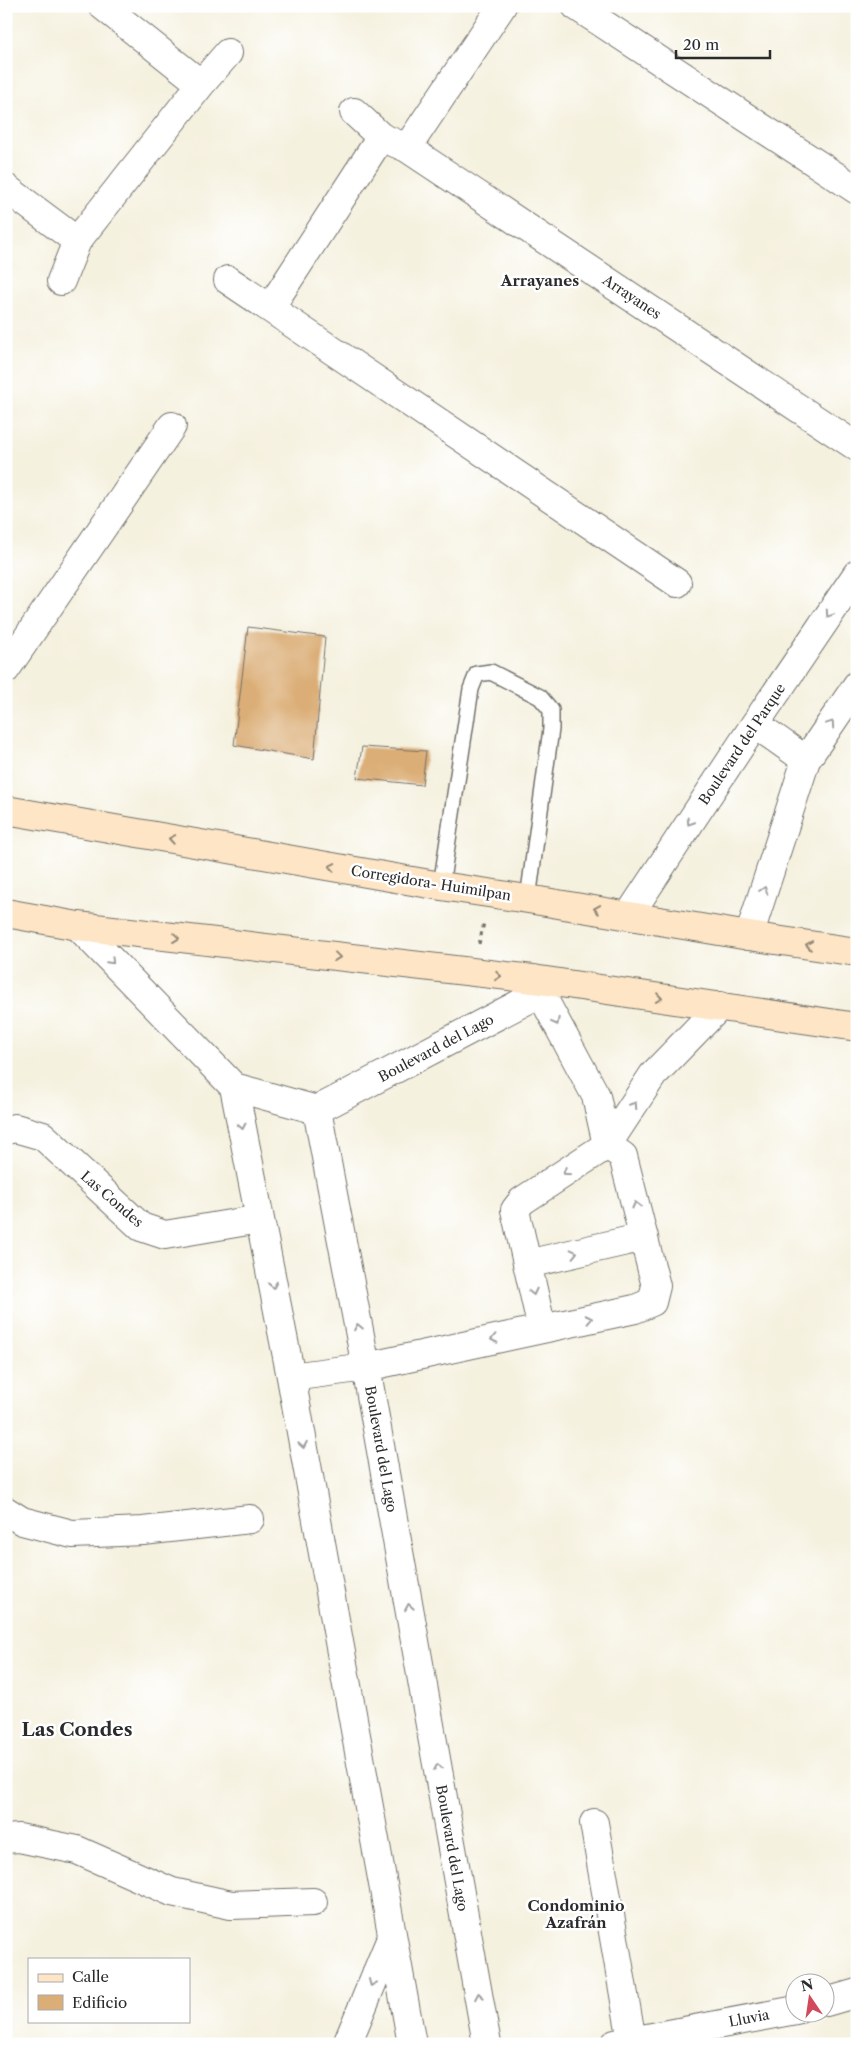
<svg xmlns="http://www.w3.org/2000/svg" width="863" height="2050" viewBox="0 0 863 2050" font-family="'Libre Caslon Text',serif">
<rect width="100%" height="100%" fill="#fff"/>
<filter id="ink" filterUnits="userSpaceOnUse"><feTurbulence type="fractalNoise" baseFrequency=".02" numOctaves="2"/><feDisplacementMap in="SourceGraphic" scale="10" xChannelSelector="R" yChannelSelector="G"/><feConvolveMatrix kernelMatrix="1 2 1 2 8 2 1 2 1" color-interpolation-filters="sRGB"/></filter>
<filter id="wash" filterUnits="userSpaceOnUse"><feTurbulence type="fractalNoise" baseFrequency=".0096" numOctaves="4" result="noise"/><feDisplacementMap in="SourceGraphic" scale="20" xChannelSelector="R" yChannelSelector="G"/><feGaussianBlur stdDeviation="1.12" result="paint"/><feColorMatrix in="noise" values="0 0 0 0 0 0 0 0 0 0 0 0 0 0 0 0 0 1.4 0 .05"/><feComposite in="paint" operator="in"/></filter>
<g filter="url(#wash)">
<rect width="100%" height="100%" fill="#f5f1df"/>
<g id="blocks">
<path fill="#dbae77" d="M248,627L325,637L314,759L234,745Z
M362,747L426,751L422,785L357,778Z"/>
</g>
</g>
<g filter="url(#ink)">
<use href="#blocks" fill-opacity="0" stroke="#72706a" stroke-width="1"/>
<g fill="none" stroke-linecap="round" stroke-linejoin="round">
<defs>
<path id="lane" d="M441,886L471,689L477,674L491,672L540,697L551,710V729L528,899"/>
<path id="street" d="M103,6L201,84
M576,6L857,190
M354,112L381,137L407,148L857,447
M407,148L502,6
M6,188L77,241
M228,280L677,583
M61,281L77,241L201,84L228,53
M270,308L381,137
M6,669L172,426
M755,724L806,760
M629,915L755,724L857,574
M78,926L234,1087L291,1377L412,2044
M749,936L806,760L857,685
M234,1087L317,1110
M6,1130L15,1128L43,1136L141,1227L165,1235L260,1219
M527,1264L644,1237
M542,1329L515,1210L522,1201L607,1145L653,1075L720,1006
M291,1377L366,1367L635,1309L652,1302L656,1286L623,1156L607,1145L596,1096L533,979
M6,1511L22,1521L72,1534L143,1531L250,1519
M594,1823L632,2041
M6,1839L19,1838L77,1850L172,1892L231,1905L313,1902
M826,2002L857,1993
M347,2044L391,1938
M487,2044L366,1367L317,1110L527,1000L533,979
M615,2044L796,2010"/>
<path id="secondary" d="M6,810L441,886L528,899L749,936L857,952
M6,913L78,926L533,979L857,1027"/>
</defs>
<use href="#lane" stroke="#72706a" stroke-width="18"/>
<use href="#street" stroke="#72706a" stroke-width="30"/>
<use href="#secondary" stroke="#72706a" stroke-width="30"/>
<path stroke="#72706a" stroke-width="3" stroke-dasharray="4 4" stroke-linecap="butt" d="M479,944L484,923"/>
<use href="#lane" stroke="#fff" stroke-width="15"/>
<use href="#street" stroke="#fff" stroke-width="28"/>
<use href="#secondary" stroke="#fde5c5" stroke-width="28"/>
</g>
<defs><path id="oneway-chevron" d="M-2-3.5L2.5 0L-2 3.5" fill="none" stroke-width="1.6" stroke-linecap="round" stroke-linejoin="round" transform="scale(1.25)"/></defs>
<g stroke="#a0a0a0">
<use href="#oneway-chevron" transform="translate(829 614) rotate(124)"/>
<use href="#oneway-chevron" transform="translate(831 724) rotate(-56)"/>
<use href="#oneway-chevron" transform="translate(690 822) rotate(123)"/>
<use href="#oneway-chevron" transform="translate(764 890) rotate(-72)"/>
<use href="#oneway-chevron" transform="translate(111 961) rotate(46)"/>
<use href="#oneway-chevron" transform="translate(556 1022) rotate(62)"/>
<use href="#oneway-chevron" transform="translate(634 1105) rotate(-57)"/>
<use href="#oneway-chevron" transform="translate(242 1126) rotate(79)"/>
<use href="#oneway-chevron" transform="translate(566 1172) rotate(147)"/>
<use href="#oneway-chevron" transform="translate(636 1205) rotate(-104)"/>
<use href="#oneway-chevron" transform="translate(574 1253) rotate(-13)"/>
<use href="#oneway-chevron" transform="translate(273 1285) rotate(79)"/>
<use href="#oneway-chevron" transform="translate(533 1292) rotate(77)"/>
<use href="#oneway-chevron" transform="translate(589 1319) rotate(-12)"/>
<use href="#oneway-chevron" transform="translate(358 1327) rotate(-101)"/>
<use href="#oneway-chevron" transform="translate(494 1339) rotate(168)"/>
<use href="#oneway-chevron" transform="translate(303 1445) rotate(80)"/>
<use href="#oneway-chevron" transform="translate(409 1607) rotate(-100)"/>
<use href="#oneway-chevron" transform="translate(438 1767) rotate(-100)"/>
<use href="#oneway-chevron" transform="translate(372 1983) rotate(113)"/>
<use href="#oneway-chevron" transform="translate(479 1996) rotate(-100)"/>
</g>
<g stroke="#948878">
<use href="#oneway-chevron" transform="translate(172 839) rotate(-170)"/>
<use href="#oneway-chevron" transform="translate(332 867) rotate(-170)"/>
<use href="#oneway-chevron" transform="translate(597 909) rotate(-171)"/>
<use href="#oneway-chevron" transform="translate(176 938) rotate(7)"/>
<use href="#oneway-chevron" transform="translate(809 945) rotate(-171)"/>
<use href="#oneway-chevron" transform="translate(337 957) rotate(7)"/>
<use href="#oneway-chevron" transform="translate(498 976) rotate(5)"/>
<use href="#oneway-chevron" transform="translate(659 998) rotate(8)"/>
</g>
</g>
<g text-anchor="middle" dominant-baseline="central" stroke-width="5" stroke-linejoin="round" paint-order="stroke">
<g font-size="14" fill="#2b2b2b" stroke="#fff">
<text transform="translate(632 297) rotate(34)">Arrayanes</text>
<text transform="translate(742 744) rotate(-56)">Boulevard del Parque</text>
<text transform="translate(431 883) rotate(9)">Corregidora- Huimilpan</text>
<text transform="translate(436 1048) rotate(-28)">Boulevard del Lago</text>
<text transform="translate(112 1199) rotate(41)">Las Condes</text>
<text transform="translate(381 1449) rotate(80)">Boulevard del Lago</text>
<text transform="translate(452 1848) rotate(80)">Boulevard del Lago</text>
<text transform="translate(749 2018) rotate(-11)">Lluvia</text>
</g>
<g font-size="15" font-weight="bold" fill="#2b2b2b" stroke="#fff">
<text x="540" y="280">Arrayanes</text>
<text x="576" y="1905">Condominio<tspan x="576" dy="17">Azafrán</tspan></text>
</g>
<g font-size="19" font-weight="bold" fill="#2b2b2b" stroke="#fff">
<text x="77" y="1729">Las Condes</text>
</g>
</g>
<rect width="863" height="2050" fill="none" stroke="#fff" stroke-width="25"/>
<rect x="28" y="1958" width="162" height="65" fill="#ffffff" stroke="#aaaaaa"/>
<rect x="38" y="1974" width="25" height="8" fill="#fde5c5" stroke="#aaaaaa"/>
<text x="72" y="1982" font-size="15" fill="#2b2b2b">Calle</text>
<rect x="38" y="1995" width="25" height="15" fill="#dbae77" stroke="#aaaaaa"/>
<text x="72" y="2008" font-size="15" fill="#2b2b2b">Edificio</text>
<g transform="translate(810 1998) rotate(347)"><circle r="24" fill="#ffffff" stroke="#aaaaaa"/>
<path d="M0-4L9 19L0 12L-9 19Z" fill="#d1495b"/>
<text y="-8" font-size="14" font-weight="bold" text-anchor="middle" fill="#2b2b2b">N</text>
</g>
<path d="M676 50v8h94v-8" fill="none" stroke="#2b2b2b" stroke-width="2.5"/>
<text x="683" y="50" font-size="15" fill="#2b2b2b" stroke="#ffffff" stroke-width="4" paint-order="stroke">20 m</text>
</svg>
